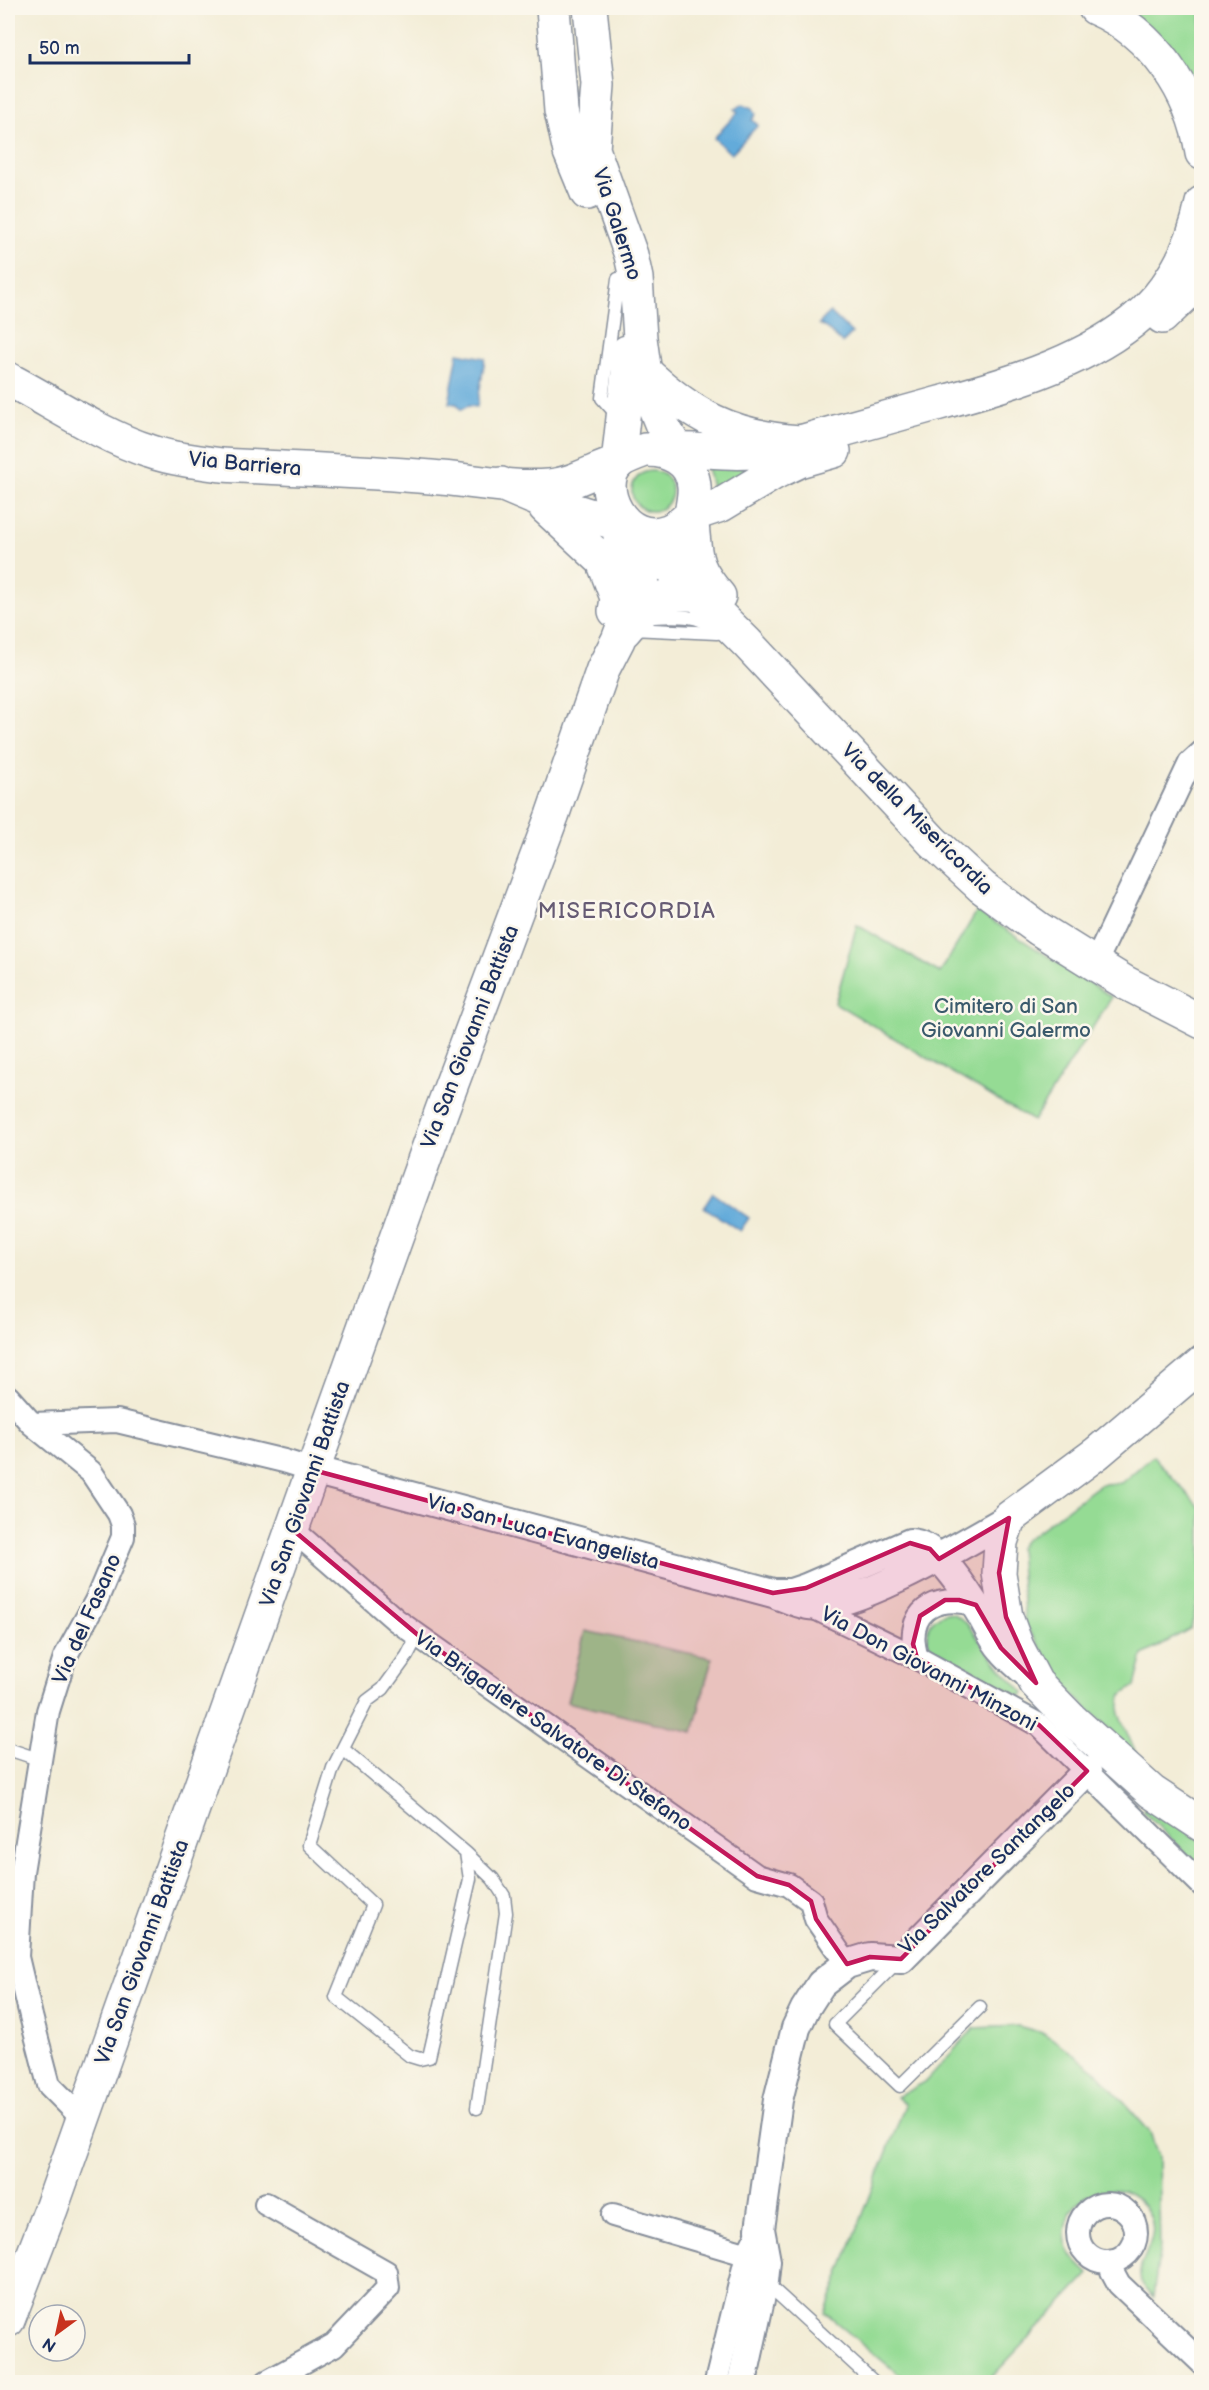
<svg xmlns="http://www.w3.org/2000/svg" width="1209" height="2390" viewBox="0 0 1209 2390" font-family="'Balsamiq Sans',sans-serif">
<rect width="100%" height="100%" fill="#fbf7ec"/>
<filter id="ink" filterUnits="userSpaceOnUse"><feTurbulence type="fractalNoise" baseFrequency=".0167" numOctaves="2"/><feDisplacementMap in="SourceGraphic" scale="12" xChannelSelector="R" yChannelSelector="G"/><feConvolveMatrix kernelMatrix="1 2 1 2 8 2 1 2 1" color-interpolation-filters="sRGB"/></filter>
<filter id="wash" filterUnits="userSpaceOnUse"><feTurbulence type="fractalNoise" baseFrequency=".008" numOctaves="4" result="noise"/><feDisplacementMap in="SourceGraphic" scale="24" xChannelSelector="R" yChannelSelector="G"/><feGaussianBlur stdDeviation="1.35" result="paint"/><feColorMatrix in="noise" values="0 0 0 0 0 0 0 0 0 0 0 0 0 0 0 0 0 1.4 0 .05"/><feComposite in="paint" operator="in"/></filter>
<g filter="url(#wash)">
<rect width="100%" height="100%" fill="#f3edd7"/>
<path fill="#95db94" stroke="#588579" stroke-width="1.5" d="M1124,8H1201V99Z
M773,457L713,491L706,464Z
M632 491a20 20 0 1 1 40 0a20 20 0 1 1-40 0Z
M977,911L1112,997L1033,1121L835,1003L857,925L940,973Z
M1153,1456L1201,1509V1588L1191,1628L1143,1655L1135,1686L1121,1696L1119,1714L1136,1754L1074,1696L1025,1625L1019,1548L1024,1541L1101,1484L1121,1483Z
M946,1613L954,1614L966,1622L1000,1667L1024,1692L1021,1697L931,1647C921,1633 931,1618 946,1613Z
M585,1631L712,1658L693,1732L567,1702Z
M1148,1806L1201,1841V1869L1143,1811Z
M1018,2026L1046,2034L1097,2072L1150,2132L1158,2156L1160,2247L1153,2297C1150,2293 1144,2288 1142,2283C1131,2261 1170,2237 1143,2205C1111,2168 1051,2204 1068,2249C1072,2259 1082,2267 1089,2274L987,2382H908L825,2313L905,2105L897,2097L925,2082L974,2028Z"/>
<path fill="#63abda" stroke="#3f6d9c" stroke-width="1.5" d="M743,104L753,108L756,114L752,120L758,125L731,154L714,138L738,112L735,109Z
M830,312L852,333L842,343L826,328L819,324Z
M458,353L485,358L477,407L468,406L461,410L457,404L449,403Z
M713,1193L749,1218L740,1231L704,1207Z"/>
</g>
<g filter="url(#ink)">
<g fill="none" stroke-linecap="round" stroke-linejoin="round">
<defs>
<path id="service" d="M617,415L602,398L618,279
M646,617C667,617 698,612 713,628
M631,629L717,633
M418,1635L407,1656L383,1689L367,1701L333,1768L309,1845L373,1905L336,1997L410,2056L420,2059L429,2057L470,1879L466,1853
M8,1749L41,1760
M343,1749L466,1853L493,1879L504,1896L506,1913L477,2108
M898,1961L835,2024L900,2086L980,2007
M764,2281L874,2382"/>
<path id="minor" d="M1095,964L1190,763L1202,752
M8,1397L32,1424L91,1472L119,1514L123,1525V1537L96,1601L65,1657L48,1711L22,1872L17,1957L31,2016L49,2085L82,2118
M32,1424L117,1421L284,1461L313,1470
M293,1530L396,1620L757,1876L789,1885L811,1901L816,1919L847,1964
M809,1605L917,1658L1039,1725L1202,1885
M917,1658C903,1613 934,1592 976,1605
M266,2204L386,2272L388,2288L334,2345L267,2382
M1078 2233a29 29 0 1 1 58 0a29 29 0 1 1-58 0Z
M613,2215L762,2259
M1113,2261L1112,2271L1119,2284L1202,2363
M716,2382L747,2255L760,2229"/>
<path id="tertiary" d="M313,1470L773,1593C784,1597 796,1603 808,1605C851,1612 969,1541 1009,1518
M775,1593H791L806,1588L910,1543C935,1543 962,1585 975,1605C985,1619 991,1637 1002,1649C1009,1658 1018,1665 1026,1672
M742,2382L764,2281L766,2261L760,2229L778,2100L796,2028L805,2009L821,1984L847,1964L870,1957L901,1959L1087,1771"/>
<path id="secondary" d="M8,379C52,402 102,436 149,451C172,459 198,462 222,465C292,469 362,471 431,477C470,480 511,489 549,486C574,484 595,469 618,463
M501,484L534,498L631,528L747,643L933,842L982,887L1039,929L1095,964L1126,983L1202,1022
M545,507L603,561L616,595
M691,515C696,555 691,564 719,596
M615,611C621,578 625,543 615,511
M624,631C648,603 661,590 700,595
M1202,1364L1097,1453L1009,1518L1001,1542L999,1573L1006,1617L1017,1647L1036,1683L1071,1719L1152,1792L1202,1825
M8,2320L51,2209L313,1470L442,1110L552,816L603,669L618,640L642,576L677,526"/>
<path id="primary" d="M553,8L561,111L570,152L587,193
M590,8L598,85L593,149L631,255L636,278L640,338L647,388L661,423L687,467
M645,450C667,449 692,460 694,486C695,495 692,506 691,515C684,521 677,528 668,531C624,548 592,486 619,462C625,457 637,453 645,450Z
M618,463L628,373L627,352"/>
<path id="motorway" d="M1095,8C1153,33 1193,92 1202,153
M1162,317L1202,279
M643,370C692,416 731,437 800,442C845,429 890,417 936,404C1002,386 1077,365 1132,322C1169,293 1193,249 1202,203
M652,450C692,446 732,458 772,449
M691,515L721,505L774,473L799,461L834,451"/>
</defs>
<use href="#service" stroke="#878e9a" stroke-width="15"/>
<use href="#minor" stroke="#878e9a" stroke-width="26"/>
<use href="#tertiary" stroke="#878e9a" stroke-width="32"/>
<use href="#secondary" stroke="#878e9a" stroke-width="36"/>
<use href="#primary" stroke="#878e9a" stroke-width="36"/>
<use href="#motorway" stroke="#878e9a" stroke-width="36"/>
<use href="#service" stroke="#fff" stroke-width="12"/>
<use href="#minor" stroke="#fff" stroke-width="22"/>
<use href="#tertiary" stroke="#fff" stroke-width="28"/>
<use href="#secondary" stroke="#fff" stroke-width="33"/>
<use href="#primary" stroke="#fff" stroke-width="33"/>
<use href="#motorway" stroke="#fff" stroke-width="33"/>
</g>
</g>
<path fill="#c2185b" fill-opacity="0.2" stroke="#c2185b" stroke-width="4.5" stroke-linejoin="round" d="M313,1470L773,1593L806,1588L910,1543L930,1549L939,1559L1009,1518L999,1573L1006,1617L1036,1683L1001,1648L976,1605L959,1600H945L920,1616L913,1644L917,1658L1039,1725L1087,1771L901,1959L870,1957L847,1964L816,1919L811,1901L789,1885L757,1876L418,1635L293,1530Z"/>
<g text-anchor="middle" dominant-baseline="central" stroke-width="5" stroke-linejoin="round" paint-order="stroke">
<g font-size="21" fill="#1b2f5e" stroke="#fbf7ec">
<text transform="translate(617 224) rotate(72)">Via Galermo</text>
<text transform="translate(245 464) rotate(5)">Via Barriera</text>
<text transform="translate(917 819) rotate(45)">Via della Misericordia</text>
<text transform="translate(470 1037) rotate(-69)">Via San Giovanni Battista</text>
<text transform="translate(305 1494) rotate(-71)">Via San Giovanni Battista</text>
<text transform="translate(543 1532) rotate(15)">Via San Luca Evangelista</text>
<text transform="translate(87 1619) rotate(-66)">Via del Fasano</text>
<text transform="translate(929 1669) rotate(28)">Via Don Giovanni Minzoni</text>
<text transform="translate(553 1731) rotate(35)">Via Brigadiere Salvatore Di Stefano</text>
<text transform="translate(987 1869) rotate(-44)">Via Salvatore Santangelo</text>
<text transform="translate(142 1952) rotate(-70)">Via San Giovanni Battista</text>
</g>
<g font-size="21" fill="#3a5a6c" stroke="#fbf7ec">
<text x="1006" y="1006">Cimitero di San<tspan x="1006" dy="24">Giovanni Galermo</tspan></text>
</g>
<g font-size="22" letter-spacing="1.5" fill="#665b74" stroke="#fbf7ec">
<text x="627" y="911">MISERICORDIA</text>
</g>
</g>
<rect width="1209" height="2390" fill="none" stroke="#fbf7ec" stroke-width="30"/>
<g transform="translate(57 2333) rotate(213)"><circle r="28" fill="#fbf7ec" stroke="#a1a7b3" stroke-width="1.5"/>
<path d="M0-4.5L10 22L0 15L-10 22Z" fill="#c8321e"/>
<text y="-9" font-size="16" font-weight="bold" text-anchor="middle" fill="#1b2f5e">N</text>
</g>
<path d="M30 54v9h159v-9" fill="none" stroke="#1b2f5e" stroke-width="3"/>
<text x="39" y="54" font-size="18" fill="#1b2f5e" stroke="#fbf7ec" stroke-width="4.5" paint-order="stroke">50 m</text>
</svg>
